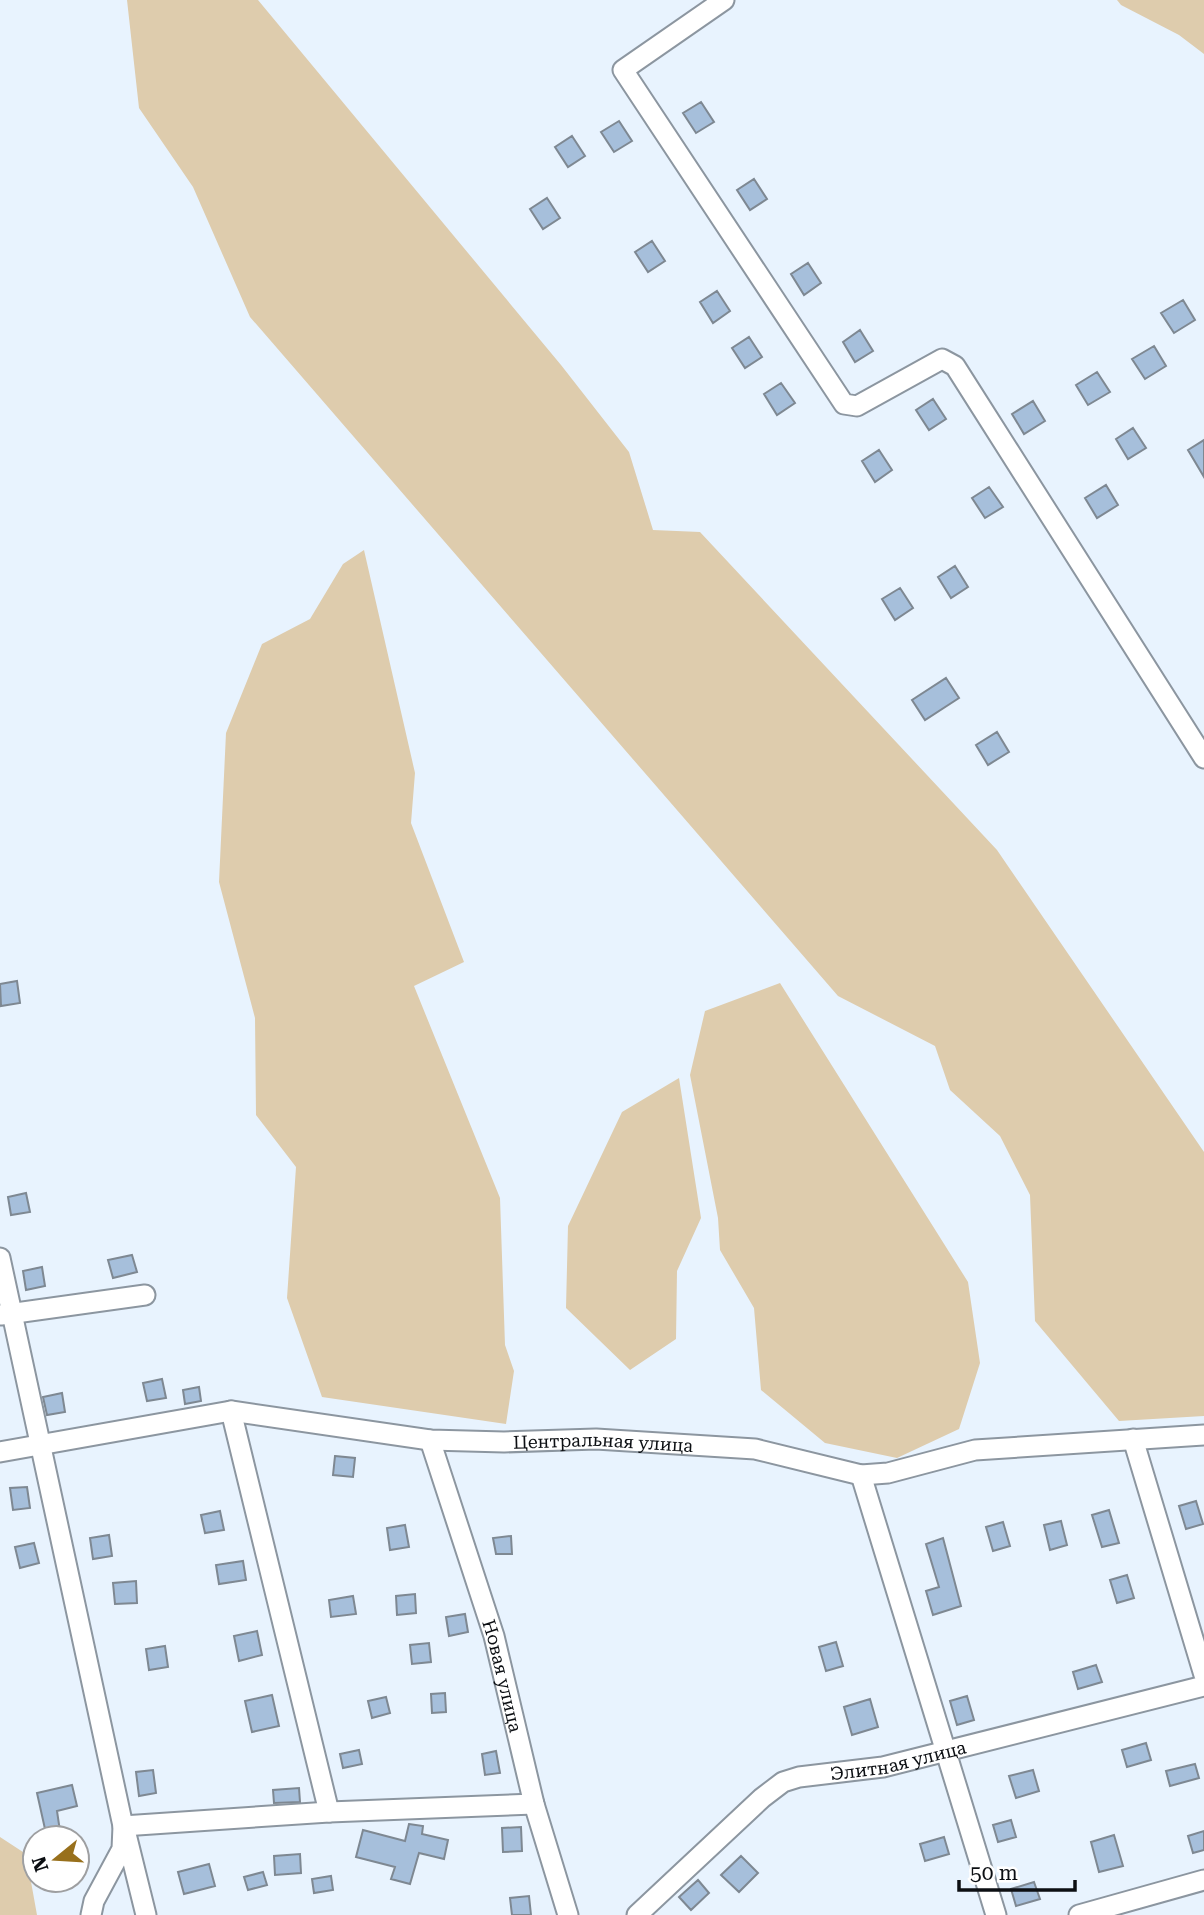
<svg xmlns="http://www.w3.org/2000/svg" width="1204" height="1915" viewBox="0 0 1204 1915" font-family="'Roboto Serif',serif">
<rect width="100%" height="100%" fill="#e8f3fe"/>
<path fill="#deccad" d="M127,0H258L561,365L629,452L653,530L700,532L997,850L1204,1152V1416L1119,1421L1035,1321L1030,1195L1000,1136L950,1090L935,1046L838,996L250,317L193,187L139,108Z
M1117,0H1204V54L1179,35L1121,5Z
M364,550L415,773L411,823L464,962L414,986L500,1198L505,1345L514,1371L506,1424L322,1397L287,1298L296,1167L256,1115L255,1018L219,882L226,733L262,644L310,619L343,564Z
M780,983L968,1282L980,1363L959,1429L897,1458L825,1443L761,1390L754,1308L720,1250L718,1218L690,1075L705,1011Z
M679,1078L701,1218L677,1271L676,1339L630,1370L566,1308L568,1226L622,1112Z
M0,1837L26,1854L37,1915H0Z"/>
<path fill="#a6bfdb" stroke="#7e8892" stroke-width="2" d="M701,102L714,122L696,133L683,113Z
M619,121L632,141L614,152L601,132Z
M572,136L585,156L568,167L555,147Z
M754,179L767,199L750,210L737,190Z
M547,198L560,218L543,229L530,209Z
M652,241L665,261L648,272L635,252Z
M808,263L821,283L804,295L791,274Z
M717,291L730,311L713,323L700,302Z
M1183,300L1195,320L1174,333L1161,313Z
M860,330L873,351L855,362L843,342Z
M749,337L762,357L745,368L732,348Z
M1154,346L1166,366L1145,379L1132,359Z
M1097,372L1110,392L1088,405L1076,385Z
M781,383L795,403L777,415L764,394Z
M933,399L946,419L929,430L916,410Z
M1033,401L1045,421L1024,434L1012,414Z
M1133,428L1146,448L1128,459L1116,439Z
M1204,440V477L1188,450Z
M879,450L892,470L875,482L862,461Z
M1106,485L1118,505L1097,518L1085,498Z
M989,487L1003,507L985,518L972,498Z
M955,566L968,587L951,598L938,577Z
M900,588L913,608L895,620L882,599Z
M946,678L959,698L925,720L912,700Z
M997,732L1009,752L988,765L976,745Z
M17,981L20,1003L1,1006L0,984Z
M26,1193L30,1212L11,1215L8,1197Z
M132,1255L137,1272L113,1278L108,1260Z
M42,1267L45,1286L26,1290L23,1271Z
M162,1379L166,1398L147,1401L143,1383Z
M199,1387L201,1401L185,1404L183,1390Z
M62,1393L65,1412L47,1415L43,1397Z
M335,1456L355,1458L353,1477L333,1475Z
M27,1487L30,1508L13,1510L10,1488Z
M1196,1501L1203,1524L1186,1529L1179,1506Z
M1109,1510L1119,1543L1102,1547L1092,1515Z
M220,1511L224,1530L205,1533L201,1515Z
M1061,1521L1067,1545L1050,1550L1044,1525Z
M1003,1522L1010,1546L993,1551L986,1527Z
M405,1525L409,1547L390,1550L387,1528Z
M109,1535L112,1556L93,1559L90,1538Z
M511,1536L512,1554H496L493,1538Z
M943,1538L961,1606L933,1615L926,1591L939,1587L926,1544Z
M34,1543L39,1563L20,1568L15,1547Z
M243,1561L246,1580L219,1584L216,1565Z
M1127,1575L1134,1598L1117,1603L1110,1580Z
M136,1581L137,1603L115,1604L113,1583Z
M415,1594L416,1613L397,1615L396,1596Z
M353,1596L356,1614L331,1617L329,1600Z
M465,1614L468,1632L449,1636L446,1617Z
M257,1631L262,1655L239,1661L234,1636Z
M836,1642L843,1666L826,1671L819,1647Z
M429,1643L431,1662L412,1664L410,1645Z
M165,1646L168,1667L149,1670L146,1649Z
M1096,1665L1102,1682L1078,1689L1073,1672Z
M445,1693L446,1712L432,1713L431,1694Z
M272,1695L279,1726L252,1732L245,1701Z
M967,1696L974,1720L957,1725L950,1701Z
M386,1697L390,1713L372,1718L368,1701Z
M870,1699L878,1727L852,1735L844,1707Z
M1146,1743L1151,1760L1127,1767L1122,1750Z
M359,1750L362,1764L343,1768L340,1754Z
M496,1751L500,1773L485,1775L482,1754Z
M1195,1764L1199,1778L1170,1786L1166,1771Z
M153,1770L156,1793L139,1796L136,1772Z
M1033,1770L1039,1791L1016,1798L1009,1776Z
M72,1785L77,1806L57,1811L61,1838H47L37,1793Z
M299,1788L300,1802L274,1803L273,1790Z
M1011,1820L1016,1837L998,1842L993,1825Z
M409,1824L423,1826L422,1834L448,1840L444,1859L419,1853L410,1884L391,1879L395,1867L356,1857L363,1830L405,1841Z
M521,1827L522,1851L503,1852L502,1828Z
M1204,1831V1850L1193,1853L1188,1836Z
M1114,1835L1123,1866L1099,1872L1091,1842Z
M944,1837L949,1854L925,1861L920,1844Z
M300,1854L301,1873L275,1875L274,1856Z
M741,1856L758,1873L739,1892L721,1875Z
M209,1864L215,1886L184,1894L178,1872Z
M263,1872L267,1885L248,1890L244,1877Z
M331,1876L333,1890L314,1893L312,1879Z
M698,1880L709,1893L691,1910L679,1897Z
M1034,1882L1040,1899L1016,1906L1011,1889Z
M529,1896L531,1915H512L510,1898Z"/>
<g fill="none" stroke-linecap="round" stroke-linejoin="round">
<defs>
<g id="minor">
<path d="M724,0L623,70L844,404L857,406L942,359L955,366L1204,758"/>
<path d="M0,1258L123,1826L329,1812L534,1804"/>
<path d="M1,1315L145,1295"/>
<path d="M231,1411L329,1812"/>
<path d="M1133,1439L1204,1675"/>
<path id="s1" d="M430,1440L494,1636L534,1804L568,1915"/>
<path id="s2" d="M0,1452L231,1411L430,1440L504,1442L596,1439L755,1449L861,1475L888,1473L975,1450L1204,1435"/>
<path d="M861,1475L996,1915"/>
<path d="M126,1834L146,1915"/>
<path d="M91,1915L94,1901L122,1849L123,1826"/>
<path id="s3" d="M637,1915L762,1798L783,1782L799,1777L883,1767L1204,1686"/>
<path d="M1079,1915L1204,1880"/>
</g>
</defs>
<use href="#minor" stroke="#8c96a0" stroke-width="23"/>
<use href="#minor" stroke="#fff" stroke-width="19"/>
</g>
<g text-anchor="middle" dominant-baseline="central" stroke-width="5" stroke-linejoin="round" paint-order="stroke">
<g font-size="18" fill="#0c0f13" stroke="#fff">
<text stroke="none"><textPath href="#s2" startOffset="609">Центральная улица</textPath></text>
<text stroke="none"><textPath href="#s1" startOffset="247">Новая улица</textPath></text>
<text stroke="none"><textPath href="#s3" startOffset="315">Элитная улица</textPath></text>
</g>
</g>
<g transform="translate(56 1859) rotate(252)"><circle r="33" fill="#ffffff" stroke="#9e9fa1" stroke-width="2"/>
<path d="M0-5L12 26L0 18L-12 26Z" fill="#98701c"/>
<text y="-10" font-size="19" font-weight="bold" text-anchor="middle" fill="#0c0f13">N</text>
</g>
<path d="M959 1880v10h116v-10" fill="none" stroke="#0c0f13" stroke-width="3.5"/>
<text x="970" y="1880" font-size="21" fill="#0c0f13" stroke="#ffffff" stroke-width="5" paint-order="stroke">50 m</text>
</svg>
